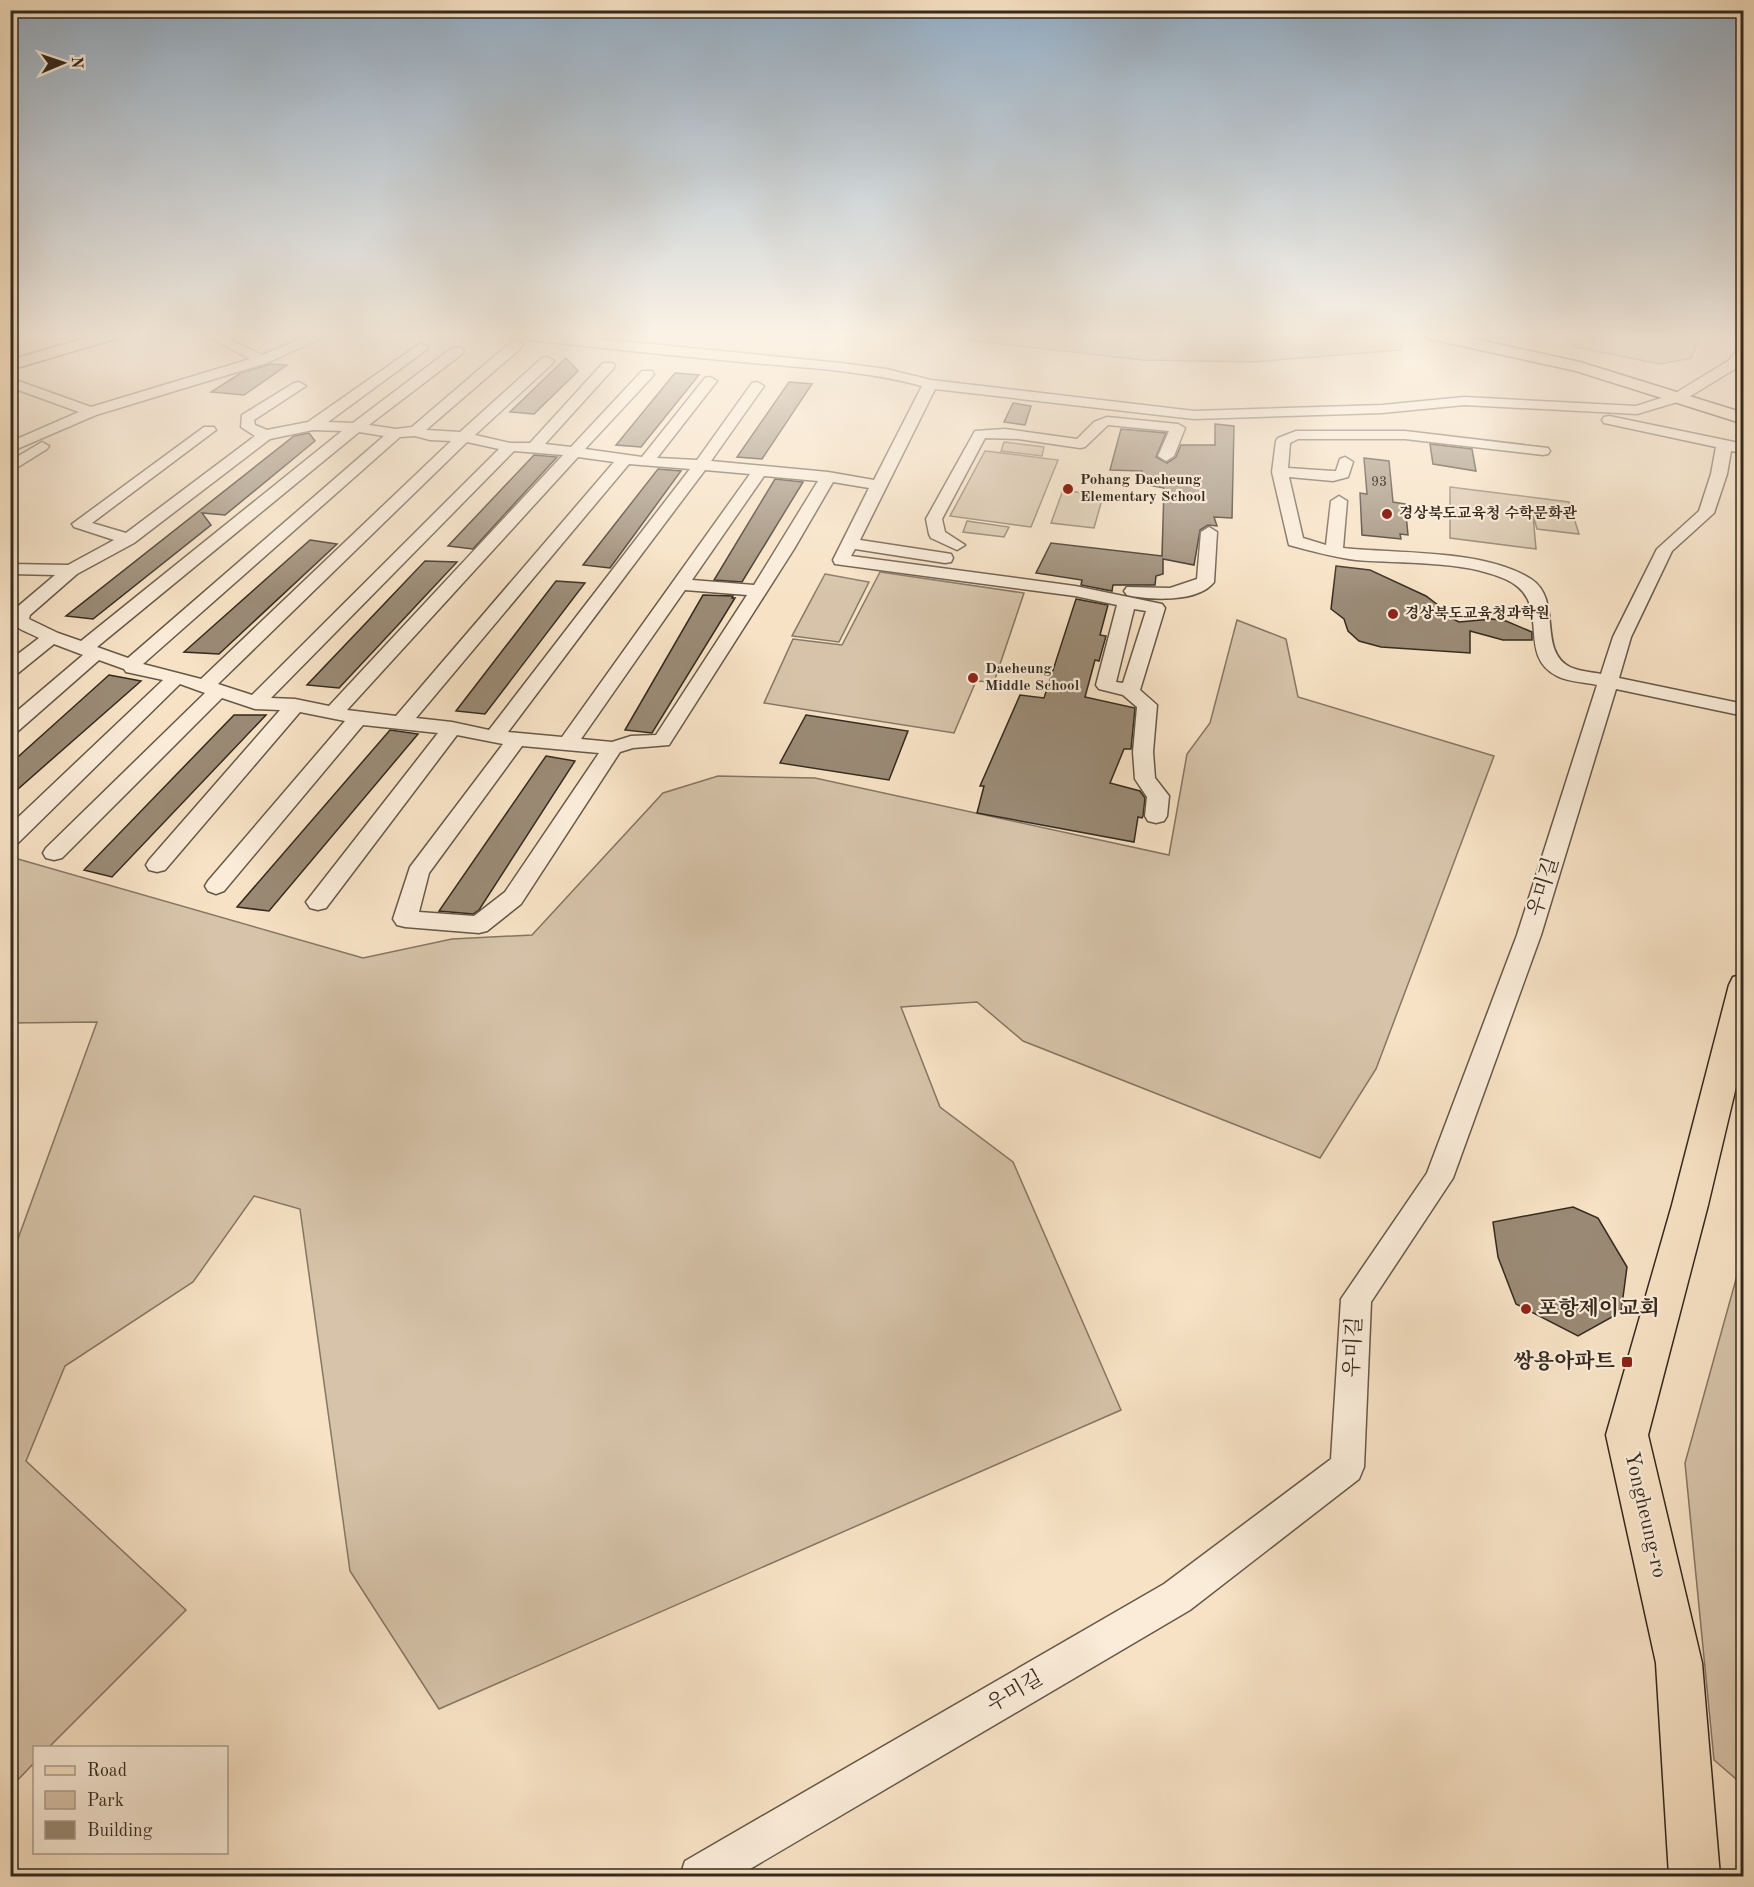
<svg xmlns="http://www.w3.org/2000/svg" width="1754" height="1887" viewBox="0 0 1754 1887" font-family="'Old Standard TT','Noto Serif KR',serif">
<rect width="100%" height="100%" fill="#f7e2c5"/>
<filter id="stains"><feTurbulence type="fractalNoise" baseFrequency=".00333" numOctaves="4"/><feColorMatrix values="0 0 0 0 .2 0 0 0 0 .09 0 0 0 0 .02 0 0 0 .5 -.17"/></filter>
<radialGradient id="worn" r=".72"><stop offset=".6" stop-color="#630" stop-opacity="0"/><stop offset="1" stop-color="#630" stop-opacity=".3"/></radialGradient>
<path fill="#d6c3a9" stroke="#867664" stroke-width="1.5" d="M914,334H1398L1404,336L1400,350L1253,362L1143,360Z
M1560,334H1701L1691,358L1660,364L1575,347Z
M1004,442L1044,447L1042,456L1001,451Z
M985,451L1058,460L1031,527L950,516Z
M1450,487L1569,502L1579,534L1537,529L1533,515L1536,549L1450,538Z
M1063,490L1103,496L1094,528L1051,523Z
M967,521L1009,527L1004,537L963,532Z
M880,572L1024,593L994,682L976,681L954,733L764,703L793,639L842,645Z
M825,574L869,582L839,642L792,636Z
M1237,620L1286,639L1298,697L1494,756L1376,1069L1320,1158L1023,1041L977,1002L901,1007L940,1107L1013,1162L1121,1410L439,1709L350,1571L300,1209L254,1196L193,1282L65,1366L26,1461L186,1610L49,1747L34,1748V1763L11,1787V1258L97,1022L11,1023V857L363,958L452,939L532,935L663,793L718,776L815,778L1169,855L1187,754L1210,723Z
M1743,1254V1785L1714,1760L1685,1463Z"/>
<path fill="#9a8a75" stroke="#352a1f" stroke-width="1.5" d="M566,358L578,371L534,414L510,412Z
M271,364L287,365L244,395L211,392L241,373Z
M675,373L699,375L641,447L616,445Z
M789,382L812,384L762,459L737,457Z
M1013,403L1031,406L1025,425L1004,422Z
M1215,424L1234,426L1232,518L1214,517L1217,526L1208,525L1200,530L1194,565L1163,559V574L1156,576L1155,585H1113L1112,591L1081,585L1082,580L1036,573L1051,543L1162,556L1164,488L1138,483L1142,471L1110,470L1121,429L1166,433L1156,457L1167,463L1176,457L1181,445H1215Z
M309,433L315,441L225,515L202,513L211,525L93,619L66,616L294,436Z
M1430,444L1472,449L1476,471L1433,464Z
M534,455L557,457L473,549L448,546Z
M1364,458L1389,461L1393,502L1405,504L1408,535L1400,534L1401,539L1362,535L1360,493L1367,494Z
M658,469L681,471L610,568L583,565Z
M775,479L803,482L742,582L714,580Z
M310,540L337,544L219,654L184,652Z
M425,561L457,562L339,688L307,685Z
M1336,566L1370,570L1426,596L1442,608L1453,619L1459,622L1492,619L1506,621L1532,632V640H1503L1470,631V653L1381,647L1359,641L1348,631L1344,619L1331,609Z
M556,581L585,583L485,714L456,711Z
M703,595L733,596L732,598H735L652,733L625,730Z
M1076,599L1108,605L1100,635L1106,636L1099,661L1095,660L1085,697L1135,708L1131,749H1124L1110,783L1140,791L1145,798L1143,816L1142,818L1138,817L1134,842L977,813L984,786H980L1020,695L1044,698Z
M109,675L141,681L10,796V764Z
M234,715H266L112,877L84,870Z
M806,715L908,731L889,780L780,763Z
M390,730L418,734L269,911L237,907Z
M546,756L575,761L479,910L473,914L439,911Z
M1573,1207L1598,1218L1627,1267L1621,1312L1578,1336L1516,1304L1498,1257L1493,1222Z"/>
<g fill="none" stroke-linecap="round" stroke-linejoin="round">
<defs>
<path id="minor" d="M203,334H219L262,355L313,334H330L267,363L96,415L10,452V442L79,412L10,387V378L91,407L250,359Z
M509,334H549L841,363L886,369L931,380L1194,411L1382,405L1464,397L1636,406L1674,394L1728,361L1739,348L1744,347V360L1738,367L1684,400L1637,414L1464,405L1382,413L1194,419L935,389L860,540L945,553L951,554L953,558L951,562L945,563L855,549L851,556L1075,586L1162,604L1165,608L1140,690L1157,705L1153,752L1155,778L1169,796L1167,816L1164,821L1156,823L1148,821L1145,816L1147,797L1135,779L1133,752L1137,707L1123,695L1099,689L1096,685L1117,605L1075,596L835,564L833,560L869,488L833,482L794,549L669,745L633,748L620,752L521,904L487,931L479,933L405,927L397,925L393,919L410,867L503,744L457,735L326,908L318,910L310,908L306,902L438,733L363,725L224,891L216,894L208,891L205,886L208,881L345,721L300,712L165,870L157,872L149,870L146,865L149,860L280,710L255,709L222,698L62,858L54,860L46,858L43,853L46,848L205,693L180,684L18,843L10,845V825L163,680L126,672L124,669L99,660L17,732L10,734V717L83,655L54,644L17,674L10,676V660L39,638C22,629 10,629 10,609L16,608L55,575L10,574V564L68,565L114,540L74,527L72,524L204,427H214L216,430L92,523L126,533L255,436L241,427L242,415L294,383L299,382L306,386L254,420L255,425L267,430L308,422L421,343L428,347L426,350L328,422L353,423L452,348H462L464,351L462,354L369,425L396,429L412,427L511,342L516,341L523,345L521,348L426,430L460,432L542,358L547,357L554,361L552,364L475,435L510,443H530L603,363H613L615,366L613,369L545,444L571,447L642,371H652L654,374L652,377L585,449L642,457L705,378L710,377L717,381L657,458L697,460L752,383L757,382L764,386L711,461L828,472L874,480L922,386C863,370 802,368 742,362C666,355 590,347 515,338ZM313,430L342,431L81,641L58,633L29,619L30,615L77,574L134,543L270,439ZM359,432L384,436L128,658L97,647ZM415,436L430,440L451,441L201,679L143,664L400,437ZM467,442L499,449L252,695L218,684ZM514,451L563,455L329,706L295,699L271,698ZM578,457L614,462L396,716L347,710ZM629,464L690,469L489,730L452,722L416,718ZM705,470L750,474L562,737L508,732ZM764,476L818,481L754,585L692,580ZM685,590L747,595L656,735L631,736L612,742L581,739ZM1134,609L1146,611L1123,683L1116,682ZM522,746L599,753L505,892L474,916L419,912L429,873Z
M1609,416L1744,444V453L1731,451L1727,474L1714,513L1672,551L1631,637L1619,678L1744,704V716L1616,689L1541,935L1453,1178L1371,1302L1364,1467L1359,1479L1190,1610L738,1876H680L685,1861L1164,1584L1331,1459L1341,1299L1427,1173L1517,935L1597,685C1585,682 1568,682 1557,676C1514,654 1555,601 1505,579C1462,560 1402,564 1356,560C1333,557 1311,551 1289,545L1272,472L1276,441L1278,438L1296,431H1405L1548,448L1550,451L1548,454L1543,455L1405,439H1298L1290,443L1288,468L1333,471H1336L1340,459L1345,457L1353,462L1348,477L1333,481L1289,477L1303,538L1326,545L1331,501L1339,496L1347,501L1343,548C1398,554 1484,549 1531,579C1563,600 1537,650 1570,667C1578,671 1591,672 1601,674L1613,637L1657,549L1699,511L1711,474L1716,447L1604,423L1602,420L1604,417Z
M1107,417L1178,424L1185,428L1174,456L1166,461L1158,456L1169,431L1108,425L1085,447L1080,448L1018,439L985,438L942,519L945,532L965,545L957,550L931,538L929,534L926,519L975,431L1005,429L1077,439L1094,422Z
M42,442L49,446L47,449L10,472V461Z
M1209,527L1217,532L1214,582C1198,603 1149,600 1127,595L1124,591L1127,587L1170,588L1197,579L1201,532Z"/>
<path id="major" d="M99,334H124L122,337L10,370V360Z
M1422,334H1452L1580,362L1744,413V424L1576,371L1430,339Z
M1744,974V1053L1708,1205L1648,1435L1702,1663L1720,1876H1669L1656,1663L1606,1435L1672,1205L1729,985L1733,977Z"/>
</defs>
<use href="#minor" stroke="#665848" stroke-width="3"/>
<use href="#major" stroke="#352a1f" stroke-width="3"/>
<use href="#minor" fill="#faecd9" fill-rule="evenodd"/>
<use href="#major" fill="#f7e2c5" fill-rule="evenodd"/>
</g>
<linearGradient id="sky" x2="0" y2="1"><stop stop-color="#93adc4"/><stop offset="0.56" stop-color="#fbf2e5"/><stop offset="1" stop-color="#fbf2e5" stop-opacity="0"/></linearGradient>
<rect width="1754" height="598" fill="url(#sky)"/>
<g fill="#8f2418" stroke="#faecd9" stroke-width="2">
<circle cx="1068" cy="489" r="6"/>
<circle cx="1387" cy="514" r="6"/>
<circle cx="1393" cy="614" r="6"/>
<circle cx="973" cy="678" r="6"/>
<circle cx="1526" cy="1309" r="6"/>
<rect x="1621" y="1356" width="12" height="12" rx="3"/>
</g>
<g text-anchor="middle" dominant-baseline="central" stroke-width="4.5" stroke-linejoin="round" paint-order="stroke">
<g font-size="14" fill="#4e4234">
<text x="1379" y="482">93</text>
</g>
<g font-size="15" font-weight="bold" fill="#352a1f" stroke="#faecd9" text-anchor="start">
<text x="1080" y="480">Pohang Daeheung<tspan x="1080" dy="17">Elementary School</tspan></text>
<text x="1399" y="514">경상북도교육청 수학문화관</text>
<text x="1405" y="614">경상북도교육청과학원</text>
<text x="985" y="669">Daeheung<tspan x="985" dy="17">Middle School</tspan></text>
</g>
<g font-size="21" fill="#352a1f" stroke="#faecd9">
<text transform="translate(1544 887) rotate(-73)">우미길</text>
<text transform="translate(1354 1347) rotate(-87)">우미길</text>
<text transform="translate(1645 1515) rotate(77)">Yongheung-ro</text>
<text transform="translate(1015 1692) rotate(-30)">우미길</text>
</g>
<g font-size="21" font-weight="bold" fill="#352a1f" stroke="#faecd9" text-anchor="start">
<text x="1538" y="1309">포항제이교회</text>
<text x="1615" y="1362" text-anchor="end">쌍용아파트</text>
</g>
</g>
<rect width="1754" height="1887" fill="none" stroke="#f7e2c5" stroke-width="36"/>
<rect x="12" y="12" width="1730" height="1863" fill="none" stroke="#352a1f" stroke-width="3"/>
<rect x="18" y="18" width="1718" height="1851" fill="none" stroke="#352a1f" stroke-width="1.5"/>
<rect x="33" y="1746" width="195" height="108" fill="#faecd9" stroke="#ab9e8f" stroke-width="1.5"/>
<rect x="45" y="1766" width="30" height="9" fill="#f7e2c5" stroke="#ab9e8f" stroke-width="1.5"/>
<text x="87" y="1776" font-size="18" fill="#352a1f">Road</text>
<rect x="45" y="1791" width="30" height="18" fill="#d6c3a9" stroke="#ab9e8f" stroke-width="1.5"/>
<text x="87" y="1806" font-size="18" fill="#352a1f">Park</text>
<rect x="45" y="1821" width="30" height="18" fill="#9a8a75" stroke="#ab9e8f" stroke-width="1.5"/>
<text x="87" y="1836" font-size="18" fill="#352a1f">Building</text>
<g transform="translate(63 63) rotate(88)" stroke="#faecd9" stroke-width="4.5" paint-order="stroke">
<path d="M0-4.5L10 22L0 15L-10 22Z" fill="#352a1f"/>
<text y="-9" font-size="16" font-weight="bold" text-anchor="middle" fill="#352a1f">N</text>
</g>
<rect width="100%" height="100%" filter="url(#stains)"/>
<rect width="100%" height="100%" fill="url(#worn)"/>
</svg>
